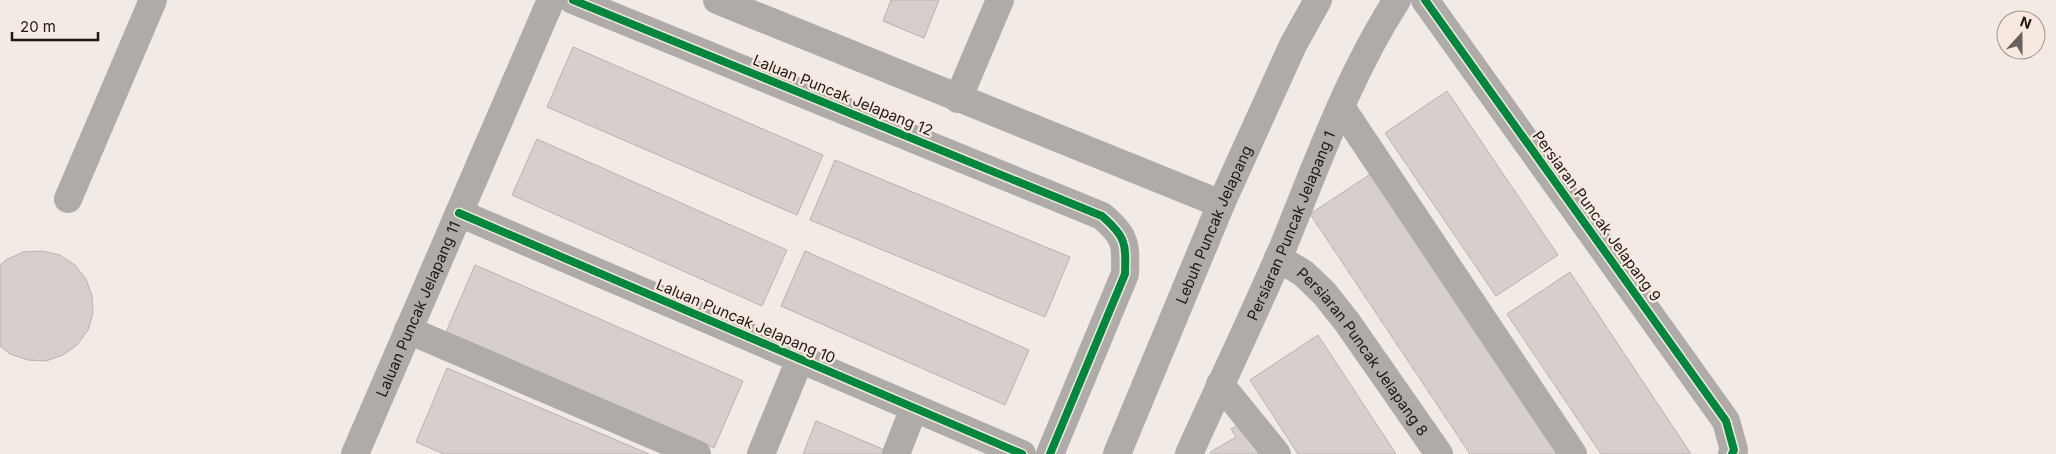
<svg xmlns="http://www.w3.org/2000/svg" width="2056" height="454" viewBox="0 0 2056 454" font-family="Inter,sans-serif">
<rect width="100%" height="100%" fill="#f2eae5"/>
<path fill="#d6cfcc" stroke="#b8b2b0" d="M891,0H939L924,38L883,21Z
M573,47L823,155L797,215L547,107Z
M1447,91L1558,255L1496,296L1385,133Z
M537,139L787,250L762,306L512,195Z
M835,160L1070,257L1045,317L810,220Z
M1372,173L1560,454H1470L1310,214Z
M42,251L60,255L75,265L86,279L92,296L93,313L88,330L77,345L63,355L46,361L28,360L10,354L0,346V265L6,260L23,252Z
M805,251L1029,350L1005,405L781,306Z
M475,265L743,381L714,448L446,332Z
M1570,272L1691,454H1601L1507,314Z
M1318,335L1396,454H1298L1250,380Z
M447,368L649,454H444L416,442Z
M816,421L885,450L883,454H803Z
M1243,423L1264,454H1210L1212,451L1236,437L1231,429Z"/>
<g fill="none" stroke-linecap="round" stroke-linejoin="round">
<g stroke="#afaba9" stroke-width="28">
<path d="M573,0L1102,216C1126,237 1126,243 1125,274L1050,454"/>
<path d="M717,0L1221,204"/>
<path d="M1425,0L1726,421L1734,450L1732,454"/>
<path d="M958,99L1000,0"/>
<path d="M1341,107L1573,454"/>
<path d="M68,199L153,0"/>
<path d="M459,213L1022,454"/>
<path id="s1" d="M1278,258L1303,273L1324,293L1347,322L1439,454"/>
<path d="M408,330L697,454"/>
<path d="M1220,384L1277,454"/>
<path id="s2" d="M355,454L551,0"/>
<path d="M761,454L800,359"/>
<path d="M896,454L914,408"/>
<path id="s3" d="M1117,454L1221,204L1293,45L1318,0"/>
<path id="s4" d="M1189,454C1220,385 1253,317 1283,247C1317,164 1348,76 1397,0"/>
</g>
<defs>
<path id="cycleway" d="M573,0L1102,216C1126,237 1126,243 1125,274L1050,454
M1425,0L1726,421L1734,450L1732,454
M459,213L1022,454"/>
</defs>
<use href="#cycleway" stroke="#f7e9e0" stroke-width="11"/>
<use href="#cycleway" stroke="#00873e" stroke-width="8"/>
</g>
<g text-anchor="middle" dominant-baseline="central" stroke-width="4.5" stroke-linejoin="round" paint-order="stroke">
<g font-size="15" fill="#1d1815" stroke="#f7e9e0">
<text transform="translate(843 95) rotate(22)">Laluan Puncak Jelapang 12</text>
<text transform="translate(1597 216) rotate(54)">Persiaran Puncak Jelapang 9</text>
<text stroke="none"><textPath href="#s3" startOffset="249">Lebuh Puncak Jelapang</textPath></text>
<text stroke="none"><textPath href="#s4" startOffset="250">Persiaran Puncak Jelapang 1</textPath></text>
<text stroke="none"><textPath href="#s2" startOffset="158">Laluan Puncak Jelapang 11</textPath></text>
<text transform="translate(746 321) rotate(23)">Laluan Puncak Jelapang 10</text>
<text stroke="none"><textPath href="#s1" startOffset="128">Persiaran Puncak Jelapang 8</textPath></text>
</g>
</g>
<g transform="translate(2021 35) rotate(21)"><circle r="24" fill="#f7e9e0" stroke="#a0958f"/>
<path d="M0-4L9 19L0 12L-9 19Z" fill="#68625e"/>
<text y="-8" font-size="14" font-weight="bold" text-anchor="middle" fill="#1d1815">N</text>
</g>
<path d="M12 32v8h86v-8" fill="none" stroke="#1d1815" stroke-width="2.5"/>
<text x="20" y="32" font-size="15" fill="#1d1815" stroke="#f7e9e0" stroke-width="4" paint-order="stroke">20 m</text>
</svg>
